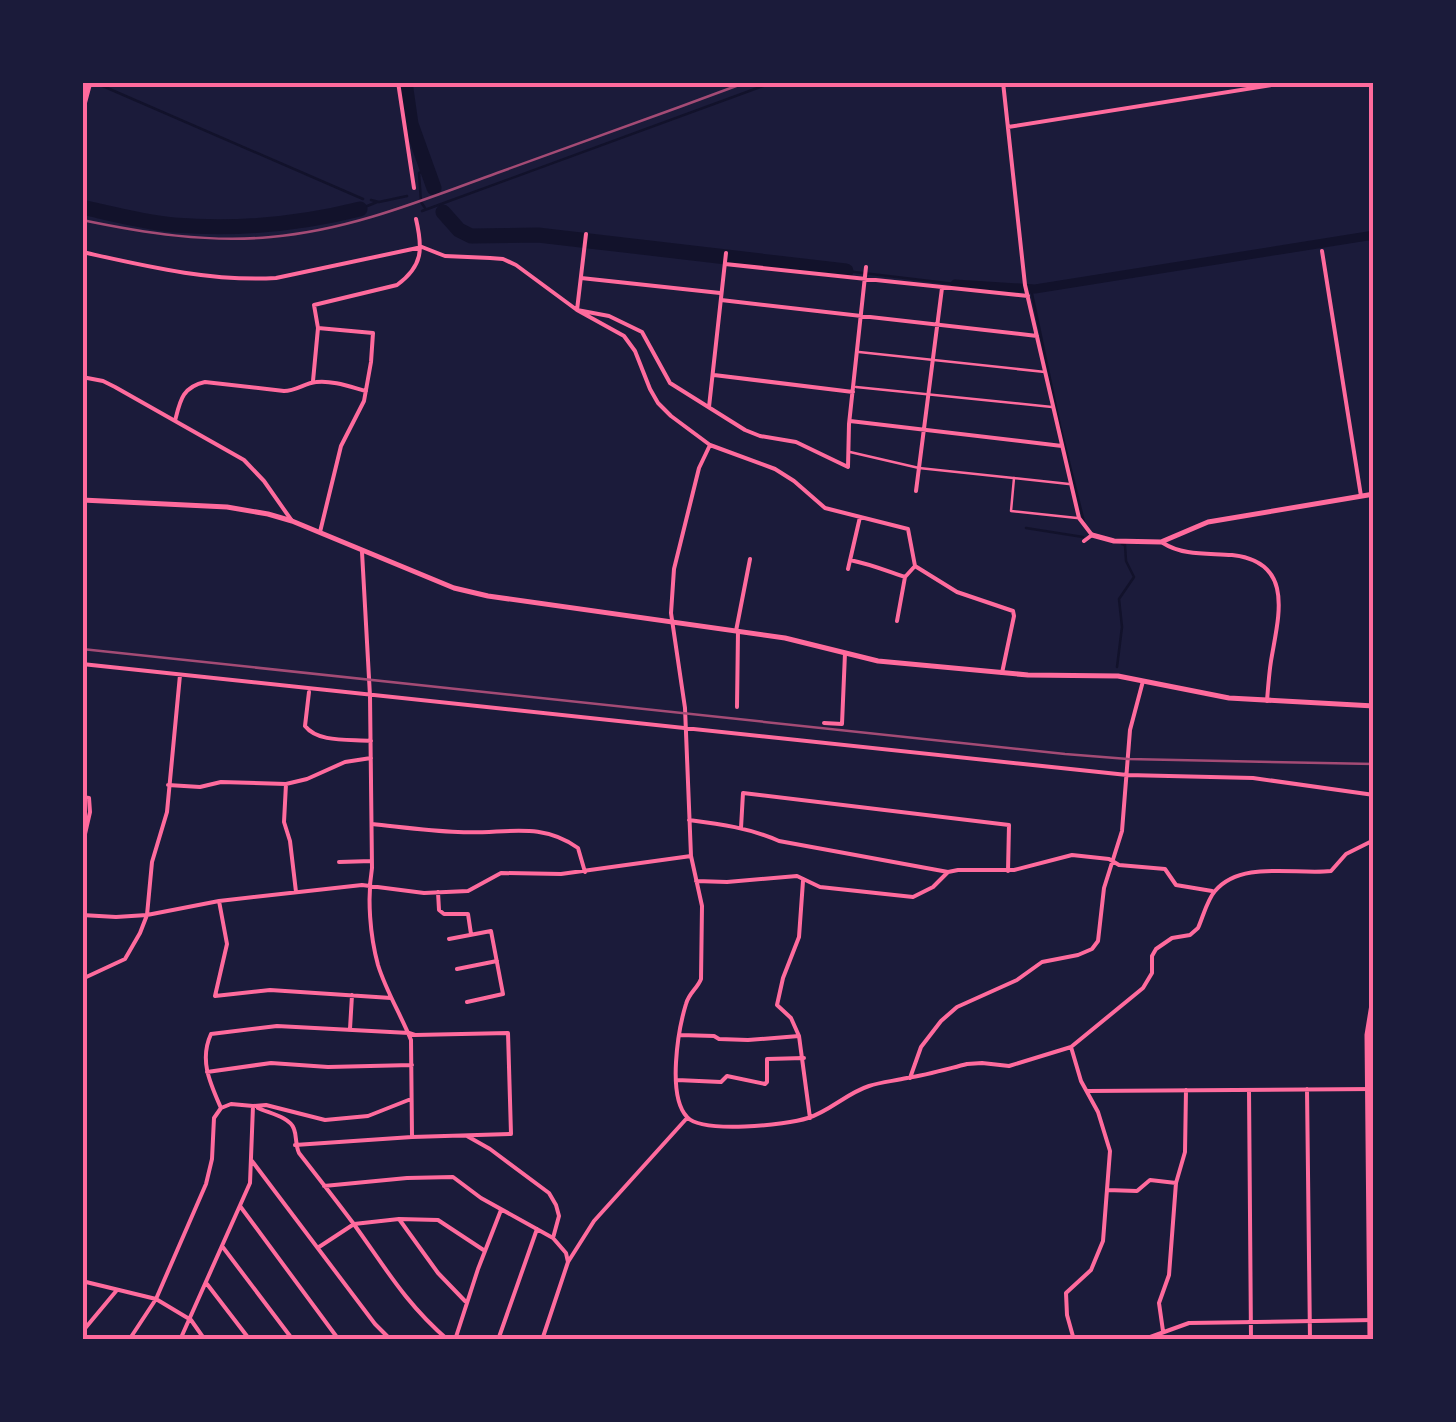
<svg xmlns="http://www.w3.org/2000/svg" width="1456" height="1422" viewBox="0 0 1456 1422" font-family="Helvetica,sans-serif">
<rect width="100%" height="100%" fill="#1b1b3a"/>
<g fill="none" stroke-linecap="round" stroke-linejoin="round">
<path stroke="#12122b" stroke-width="2.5" d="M98,84L363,199
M371,200L379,202L407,196
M425,208L421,202L419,173L428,170
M360,209L377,202
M422,211L774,82
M846,271L955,284
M1031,289L1060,426L1084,522
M1026,528L1083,537
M1117,667L1122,627L1119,599L1134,577L1126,561L1125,545L1122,544"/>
<path stroke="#12122b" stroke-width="9" d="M955,284L1035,289L1374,235"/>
<path stroke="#12122b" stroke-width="15" d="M405,82L411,124L434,188
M82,207C113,214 143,222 174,225C236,230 300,224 360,209
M443,212L459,230L471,236L538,235L846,271"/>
<path stroke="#ff6b9d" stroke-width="2.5" d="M859,352L1045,372
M856,387L1052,407
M850,452L919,468L1069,484
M1014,478L1011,511L1077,518"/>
<path stroke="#ff6b9d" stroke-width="4" d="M398,82L414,188
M1003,82L1025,285L1079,518L1092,535L1084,541
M1008,127L1291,82
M586,234L577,310L609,316L642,332L670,383L745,430L760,436L796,442L848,467L849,424L866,267
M422,247L445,256L490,258L503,259L516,265L577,310L624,336L635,351L650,389L658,403L671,416L710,445L775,469L794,481L825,508L908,529L915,566L957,592L1013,611L1014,616L1002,673
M1322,251L1361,496
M82,252C145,266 211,282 276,278L422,247
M725,264L1028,296
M581,278L720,293
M721,300L1037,336
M318,328L373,333L371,362L364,401L341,446L320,532
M714,375L853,392
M82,377L103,381L115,387L244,460L264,481L292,521
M313,381L318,328L314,305L397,285C423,266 423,249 416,219
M709,407L726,253
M175,421C180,401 182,387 205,382L284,391C296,391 305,383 316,382C332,380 351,387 366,391
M850,421L1062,446
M710,445L699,468L674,569L671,613L685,708L691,856L702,906L701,979C697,989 689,993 686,1004C678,1030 667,1096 687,1117C702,1134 786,1125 808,1118C830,1111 847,1093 869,1086C881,1082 894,1081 907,1078C927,1075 947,1069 967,1064L982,1063L1009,1066L1071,1047L1143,988L1152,973V956L1156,949L1172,938L1190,935L1198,928C1203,917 1207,900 1215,891C1241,860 1295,875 1331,871L1346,854L1374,840
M916,491L942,288
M1163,543C1183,556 1209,553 1232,555C1296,562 1278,618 1271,661C1269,674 1268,688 1267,701
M850,560C870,564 887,571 905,577
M848,569L860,517
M897,621L905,577L915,566
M736,631L750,559
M82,664L1127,775L1253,778L1374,795
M309,692L305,726C318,743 350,739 371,741
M737,707L738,631
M824,723L842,724L845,653
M286,784L284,822L290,841L296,892
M168,785L200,787L221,782L286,784L307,779L345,762L371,758
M82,797L89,798L90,812L82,847
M689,820C720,824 750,828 779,841L948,872
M372,824C401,827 429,831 458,832C503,835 539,820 578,848L585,872
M741,828L743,793L1009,825L1008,871
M339,862L372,861
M696,881L727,882L797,876L820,887L913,897L933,887L948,872L958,870H1014L1072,855L1109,859L1119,865L1165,869L1176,885L1212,891
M803,881L799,937L783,978L777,1005L791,1018L799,1036L810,1118
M438,892L439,910L444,914H468L471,934
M219,901L227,944L215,996L270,990L391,998
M82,915L116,917L147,915L219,901L362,885L424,893L468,891L501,873L561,874L691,856
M449,939L491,931L503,994L467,1002
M457,969L497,961
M82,979L125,959L140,933L147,915L152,862L167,812L180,675
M350,1029L352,995
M680,1035L714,1036L719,1039L748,1040L799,1036
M1071,1047L1081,1081L1098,1112L1110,1151L1103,1241L1091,1270L1066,1293L1067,1315L1074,1340
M207,1072L271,1063L328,1067L412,1065
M910,1078L921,1047L941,1021L957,1007L1017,980L1042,962L1078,955L1092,949L1098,941L1104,888L1122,831L1130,730L1143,681
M677,1080L721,1082L727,1076L765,1084L767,1082V1059L804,1058
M1307,1089L1310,1340
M1249,1090L1251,1340
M1088,1091L1374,1089
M221,1108C210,1083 199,1060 211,1034L277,1026L409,1033L415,1035L508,1033L511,1134L412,1137L411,1040C401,1015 386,991 378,965C370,936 367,898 372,868L370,696L362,552
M258,1108C268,1113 290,1117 294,1129C297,1137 295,1144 299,1153C317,1176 335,1199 353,1223C385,1267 405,1303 448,1340
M467,1136L490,1149L549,1193L556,1205L559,1216L553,1238
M295,1145L412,1137
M252,1161L375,1324L391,1340
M324,1186L407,1178L453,1177L481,1198L553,1238L566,1253L568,1262
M1107,1190L1137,1191L1150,1180L1176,1183
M240,1206L339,1340
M399,1219L438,1273L465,1301
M222,1246L293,1340
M319,1247L354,1224L399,1219L438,1220L485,1251
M82,1281L156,1299L191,1320L205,1340
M207,1284L250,1340
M1163,1331L1159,1303L1169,1275L1176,1183L1185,1152L1186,1090
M82,1332L117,1290
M129,1340L156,1299L206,1184L212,1159L214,1118L221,1108L231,1104L253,1106L266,1105L325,1120L368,1116L411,1099
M180,1340L250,1183L253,1106
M455,1340L478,1269L501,1210
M498,1340L537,1229
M542,1340L568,1262L594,1221L687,1118
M1142,1340L1189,1323L1374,1320"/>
<path stroke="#ff6b9d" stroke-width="5" d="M82,112L90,82
M1092,535L1114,541L1161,542L1208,522L1374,494
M1370,1340L1367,1035L1374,992"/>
<path stroke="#ff6b9d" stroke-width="5" d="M82,500L227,507L268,514L292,521L454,588L488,596L785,638L878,661L1028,675L1118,676L1229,698L1374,706"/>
<path stroke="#a44b75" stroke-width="2.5" d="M82,220C144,233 208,243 271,237C351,230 423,200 497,173C581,143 664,113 747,82
M82,649L1065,754L1128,759L1374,764"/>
</g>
<rect width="1456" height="1422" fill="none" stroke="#1b1b3a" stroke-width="170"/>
<rect x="85" y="85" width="1286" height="1252" fill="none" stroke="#ff6b9d" stroke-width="4"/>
</svg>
